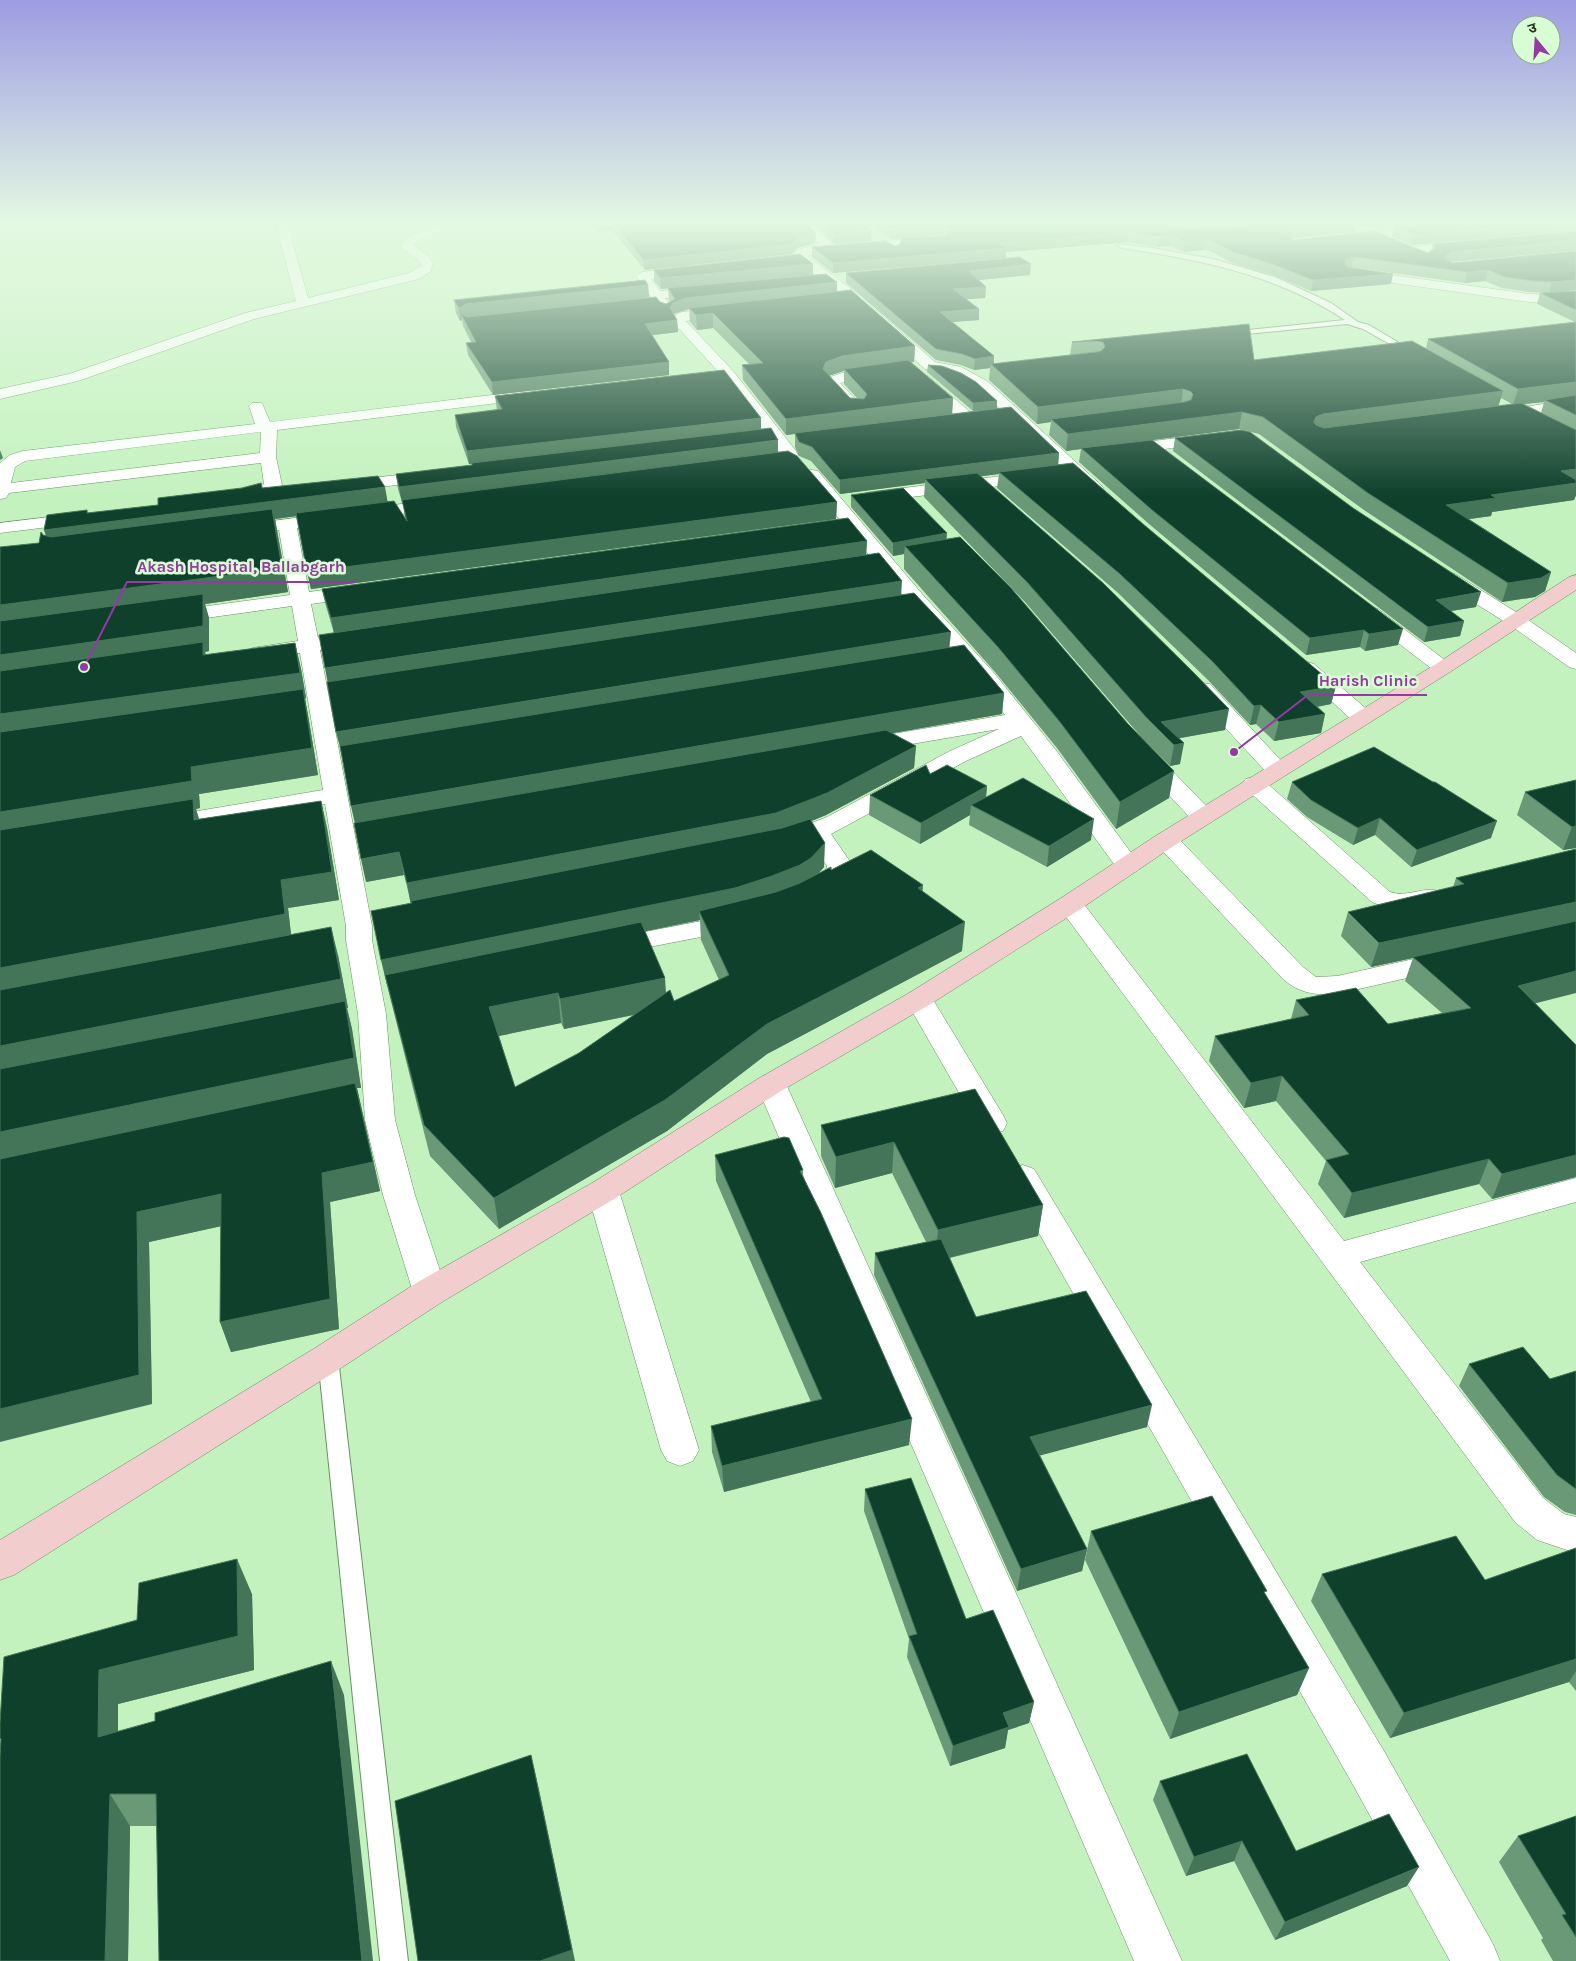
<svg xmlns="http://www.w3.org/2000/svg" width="1576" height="1961" viewBox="0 0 1576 1961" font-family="Karla,'Noto Sans Devanagari',sans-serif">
<rect width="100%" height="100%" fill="#c4f2bf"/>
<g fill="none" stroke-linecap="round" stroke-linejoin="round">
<defs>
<path id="lane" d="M1119,244L1152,248L1213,259L1275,277L1331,303L1358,322L1369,325L1418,354L1411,356L1363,329L1347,324L1227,336L1226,334L1230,332L1345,320C1278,275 1201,260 1122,248L1118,246Z
M328,1349L335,1352L338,1358L408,1961H380L318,1358L321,1352Z"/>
<path id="street" d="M275,222H287L308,298L409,273L421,266V263L400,246C419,221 480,219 509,222L503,226C479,228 430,228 413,245L427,255L433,263L431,271L419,279L254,319L78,381L0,399V389L69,374L245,313L296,301Z
M798,222H810L833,245L818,254L807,256L859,295L935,362L961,367L987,381L1101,485L1104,489L1101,493L1095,494L1089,493L977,387L952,374L925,369L849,301L795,259L793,256L797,250L819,244Z
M1339,222H1354L1404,244L1405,248L1468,241L1474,245L1468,249L1409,255L1405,254L1404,250H1396Z
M937,236L941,237L943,240L941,243L856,252L850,248L856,244Z
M690,266L696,270L694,273L651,279L660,291L705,287L712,291L705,295L665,298L674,310L667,314L662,313L636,276L642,272Z
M1355,270L1530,294L1549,295L1576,292V300L1549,303L1530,302L1350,277L1349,274L1350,271Z
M728,307L733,308L735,311L733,314L686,321L733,371L796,451L798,455L792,464L761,469L755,468L753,464L755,460L781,455L723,377L672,321L677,314L682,312Z
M881,368L886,369L888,372L886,375L840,383L861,405L864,408L861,411H851L824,383L827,378L842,373Z
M923,375L928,376L975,416L977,419L975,422H963L918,382L916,379L918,376Z
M533,390L538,392L541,395L538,398L277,430L276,457L282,485C272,499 247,507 231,503L228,499L231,495L258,489L264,484L261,463L9,493L6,498L0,499V463L10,455L23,451L255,424L249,406L252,403H262L270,422ZM261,432L260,453L11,483L15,467L25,461Z
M1576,399V409L1518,418L1512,416L1510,413L1512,410L1518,408Z
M1210,434L1216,436L1218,439L1216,442L1121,455L1115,453L1113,450L1115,447L1121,445Z
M812,470L818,471L923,595L994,673L1055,749L1137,861L1141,866L1137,871L1128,874L1119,871L1021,736L966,761L831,834L853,866C849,887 829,901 809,896L805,891C812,881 825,880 827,866L811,841L782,850L773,848L770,843L773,838L827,817L950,751L999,729L865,752L857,750L854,745L857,740L1005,715L980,681L909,603L806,479L804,475L806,471Z
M434,471L440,472L442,476L440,480L345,491L339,490L336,486L339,482L345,481Z
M1035,472L1041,473L1043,477L1041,481L871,502L865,501L862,497L865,493L871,492Z
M440,499L446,500L449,504L446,508L297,528L309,592L360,585L367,587L370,591L367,595L360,597L311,604L318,638L357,633L364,635L367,639L364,643L320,650L372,926V940L386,1014L395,1120L415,1195L447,1292L442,1302L430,1306L418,1302L413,1292L383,1195L365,1120L358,1014L346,940V926L325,804L162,831L153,829L150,824L153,819L162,817L323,790L300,653L259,658L252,656L249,652L252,648L298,641L292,606L170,623L163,621L160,617L163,613L170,611L290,595L279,530L240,535L234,534L231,530L234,526Z
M83,513L89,514L92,518L89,522L0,533V523Z
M1448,572L1455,574L1524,617L1576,653V669L1569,667L1510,625L1441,582L1438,578L1441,574Z
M1371,607L1378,609L1450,664L1453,668L1450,672L1443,674L1436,672L1364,617L1361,613L1364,609Z
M1307,662L1314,664L1370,712L1373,717L1370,722L1362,724L1354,722L1300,672L1297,668L1300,664Z
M1202,683L1210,684L1285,765L1289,770L1285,775L1277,777L1269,775L1194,694L1191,689L1194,684Z
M1146,750L1154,752L1212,812L1215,817L1212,822L1203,824L1194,822L1138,762L1135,757L1138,752Z
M1254,777L1262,779L1390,892C1407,898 1423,886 1439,891L1443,896L1439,901C1415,908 1396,912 1372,902L1246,789L1242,784L1246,779Z
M1166,833L1175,835L1303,967L1316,977L1337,976L1445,952L1455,955L1459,961L1455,967L1337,994C1316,995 1300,994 1283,979L1157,845L1154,840L1157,835Z
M1070,896L1079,898L1344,1241L1576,1178V1202L1360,1262L1543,1498L1564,1514L1576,1517V1553L1537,1540L1515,1522L1061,910L1057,904L1061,898Z
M738,914L747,916L751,922L747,928L613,954L604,952L600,946L604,940L613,938Z
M919,990L929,993L1003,1115L1007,1123L1003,1131L992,1134L981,1131L905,999L909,993Z
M771,1074L781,1077L786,1084L1182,1961H1134L756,1084L761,1077Z
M1023,1165L1034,1169L1384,1751L1493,1944L1500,1961H1450L1352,1783L1007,1177L1012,1169Z
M603,1179L614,1183L619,1191L699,1450L693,1461L680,1466L667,1461L661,1450L587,1191L592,1183Z"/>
<path id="secondary" d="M1576,575V590L1450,672L1175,845L1079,910L929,1005L781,1091L614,1199L442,1302L341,1368L14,1575L0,1580V1540L315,1348L418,1282L592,1183L761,1077L909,993L1061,898L1157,835L1436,664L1569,577Z"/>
</defs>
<use href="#lane" stroke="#679163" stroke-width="2"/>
<use href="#street" stroke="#679163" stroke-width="1"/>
<use href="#secondary" stroke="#679163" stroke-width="1"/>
<use href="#lane" fill="#fff" fill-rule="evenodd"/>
<use href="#street" fill="#fff" fill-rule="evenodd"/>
<use href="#secondary" fill="#f2cdcd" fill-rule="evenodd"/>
</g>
<path fill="#699976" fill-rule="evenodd" d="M587,222H685L694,224L816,233L815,243L797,248L792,254L645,270L612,230L599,232L594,226H590Z
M812,222H861L871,241L834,244Z
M868,222H1165L1169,225L1188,229L1354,232L1292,238L1294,240L1428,253L1431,251L1433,244L1576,231V250L1450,262L1452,263L1576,251V290L1556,292L1576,291V495L1574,500L1492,512L1491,516L1469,519L1551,572L1545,591L1535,597L1502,602L1364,510L1259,434L1239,429L1152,440L1398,645L1365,651L1360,647L1306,655L1149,524L1079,462L1081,449L1066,451L1049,435L1051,422L1037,424L989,380L990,368L974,370L961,365L936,360L846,283V273L1030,275L979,280L986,287L985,298L966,299L979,320L952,322L994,356V364L1070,355L1072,342L1249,324L1254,360L1426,349L1428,339L1575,322L1537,304L1540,293H1546L1530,292L1502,288L1485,281L1465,283L1351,267L1350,268L1391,284L1311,291L1270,274L1232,263L1210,251L1204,250L1184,252L1171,246L1158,247L1127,242L1006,252V258L833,273L812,257V247L895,246L944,235L943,234L891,239ZM1501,398L1512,404L1498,406ZM1544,402L1541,413L1523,404Z
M1171,222H1263L1186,227Z
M1358,222H1439L1371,227Z
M1450,222L1412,245L1392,236L1395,226Z
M813,264V275L837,282V291L915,346L914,362H911L953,398L952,414L973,411L927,372L928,365L997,401V408L1059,453L1058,465L1143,524L1336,686L1331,704L1318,707L1325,714L1321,733L1274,741L1256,724L1250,725L1208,680L1117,592L997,488L999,474L981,476L1225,730L1180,738V764L1170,766L1142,738L1025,602L924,497L925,483L840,494L811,461L799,456L795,447V434L786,435L743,380L742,365L749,364L713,328L697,330L690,322L689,309L674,314L677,320L678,332L652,335L669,362V375L493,395L468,355L466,343L471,342L463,326L462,320L460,321L456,313L454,300L648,285L649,297L666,304L670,302L669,300L668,288L661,289L654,281V270ZM842,371H844V384L857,398H850L829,376Z
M495,396L761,430L778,452L837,502L836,519L311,589L296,516L275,519L288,592L205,604L209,618V651L205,652L206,655L295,643L301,669L306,698L305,699L308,715L318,775L199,794L200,808L196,809L199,819L321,801L327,828L339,900L288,908L291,934L338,955L348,1008H347L352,1029L361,1088H357L380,1191L330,1202L339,1329L231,1352L220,1322L221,1226L149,1242L152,1404L39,543L43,535L46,536L88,513L158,505L242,488L261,483L263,488L388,501L405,518L403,502H402L398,489L396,474L472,466V464H469L456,427L455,415L497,410Z
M1175,438L1476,607L1451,611L1464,621L1460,636L1424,642L1173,451Z
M851,495L947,539L1174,771L1169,798L1116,829L1057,748L995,672L904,569V554L893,556L851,507Z
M867,541L866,555L334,633L325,603L322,589Z
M879,553L902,595L950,647L1004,693L1002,714L891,733L916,746L914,768L826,815L812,821L824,867L818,874L831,870L922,892L962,951L767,1054L667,1131L499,1229L430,1156L392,1005L387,985L371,911L411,903L404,875L366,882ZM700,920L701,940L719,980L674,1001L666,993L645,931ZM634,1015L579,1053L515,1087L499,1036L561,1023L564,1029Z
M930,774L987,786L986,797L1091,840L1047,867L969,825L970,815L920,844L869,815L870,795Z
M1576,780V848L1563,850L1517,815L1525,792Z
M1292,782L1491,838L1411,867L1375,835L1353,845L1307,817L1287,799Z
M1576,849L1535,1003L1576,1045V1177L1492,1199L1479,1184L1344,1218L1318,1184L1326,1161L1276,1101L1244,1108L1209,1061L1215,1036L1291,1019L1296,1000L1388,1024L1442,1013L1405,981L1413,958L1371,967L1341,936L1348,912L1453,887L1456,878Z
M975,1089L1043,1205L1038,1236L950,1258L976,1317L1147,1427L1040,1455L1087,1549L1082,1571L1017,1591L874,1275L875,1253L926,1242L892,1173L835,1188L821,1156V1125Z
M715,1155L803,1170V1175L909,1445L724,1492L712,1452L711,1426L811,1402L716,1181Z
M1469,1364L1550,1379L1576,1371V1515L1565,1512L1544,1497L1459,1386Z
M865,1489L966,1619L1034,1702L1029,1723L1008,1730L1005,1748L950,1766L907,1657L909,1639L864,1511Z
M1091,1531L1266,1595L1309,1668L1297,1695L1170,1739L1085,1560Z
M1576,1548V1691L1569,1682L1390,1738L1311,1601L1322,1574L1485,1580Z
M252,1594L254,1670L118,1704V1731L344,1695L157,1826H130L128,1961H0L137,1620Z
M1160,1781L1296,1851L1407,1886L1275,1940L1234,1861L1186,1876L1153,1800Z
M1576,1816V1961H1553L1541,1940L1543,1938L1499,1862L1518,1836Z"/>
<path fill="#457558" d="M590,222H594V226H590Z
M598,222H611L612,230L599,232Z
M1187,222H1263L1186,227Z
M1356,222L1354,232L1292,238L1286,234L1294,228Z
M1373,222H1439L1371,227Z
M1559,222H1576V230L1412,245L1415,235Z
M943,224V234L891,239V229Z
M872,230L871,241L834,244V234Z
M1129,232L1127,242L1006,252V258L833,273V263L999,243Z
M816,233L815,243L797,248L792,254L645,270L644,260L797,238Z
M1172,236L1171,246L1158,247L1159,237Z
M1205,240L1204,250L1184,252L1185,242Z
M1576,240V250L1449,262L1444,258L1451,252Z
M1354,257L1351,267L1344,269L1346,259Z
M813,264V275L661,289L660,278Z
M1031,264L1030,275L968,281L969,271Z
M1488,270L1485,281L1465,283L1467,272Z
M1393,274L1391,284L1311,291L1313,280Z
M1576,280V290L1549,293L1552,282Z
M837,282V294L689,308V309L673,314L670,308L673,303L686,298Z
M648,285L649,297L464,319L461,314L462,320L460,321L459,308L466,304Z
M986,287L985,298L952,300L953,289Z
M979,309V320L939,323L940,312Z
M713,313V328L697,330L696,315Z
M677,320L678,332L645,336V324Z
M915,346L914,362L846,371L844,369V371L825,377L823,369L826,362L842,356Z
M994,356L993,367L991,364L990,368L974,370L975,359Z
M669,362V375L493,395L492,382Z
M1576,382V398L1545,400L1544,402L1513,405L1518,389Z
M1183,389L1181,405L1051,419V422L1037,424L1038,407Z
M1503,391L1498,407L1320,431L1314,422L1316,417L1323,414Z
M953,398L952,414L786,435V419Z
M997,401V409L973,411V403Z
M1242,412L1239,429L1082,449L1081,448V449L1066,451L1068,434Z
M761,418V431L469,464L467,451Z
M778,440V454L402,502L399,487Z
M0,450L3,458L0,460Z
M1059,453L1058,467L999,472V474L928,483L925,479V483L840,494V480Z
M1576,469V495L1574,500L1492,512L1491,516L1441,523L1446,505L1491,495L1561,471Z
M261,483L265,500L385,487L388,504L275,519L288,592L205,604L209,618V651L205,652L209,667L0,682V605L50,548L44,530L87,513V510L91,524L262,488Z
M837,502L836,519L311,589L307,572Z
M947,533L946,547L905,546L904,554L893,556V543Z
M867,541L866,555L334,633L331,618Z
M1551,572L1545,591L1535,597L1502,602L1508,583Z
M902,581L901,597L328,684L325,668Z
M1481,592L1476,607L1432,614L1436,600Z
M1464,621L1460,636L1424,642L1428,627Z
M1403,629L1398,645L1365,651L1369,634Z
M1364,630L1360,647L1306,655L1310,638Z
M951,632L949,651L341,751L336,732Z
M295,643L301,669L306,698L305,699L308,715L318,775L199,794L200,808L196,809L201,826L0,841V714Z
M1336,686L1331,704L1296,710L1300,692Z
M1004,693L1002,714L356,828L351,806Z
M1261,705L1256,724L1250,725L1254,706Z
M1229,709L1225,730L1169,740L1161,722Z
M1325,714L1321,733L1274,741L1279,722Z
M1184,743L1180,764L1170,766L1174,745Z
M916,746L914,768L826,815L776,835L411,906L407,883Z
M1174,771L1169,798L1116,829L1120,802Z
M987,786L985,807L971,805L970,815L920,844L921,823Z
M321,801L327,828L339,900L288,908L292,943L0,999V968L281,880Z
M1380,818L1375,835L1353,845L1358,828Z
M1094,819L1091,840L1047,867L1049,846Z
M1497,821L1491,838L1411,867L1417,850Z
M1576,826V848L1563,850L1572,827Z
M825,843L824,867L811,882L800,889L699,911L700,920L387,985L381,960Z
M399,852L404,875L366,882L361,859Z
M923,885L921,915L918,888Z
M1576,902V924L1413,957V958L1371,967L1379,943Z
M965,922L962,951L767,1054L667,1131L499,1229L494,1198L767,1024Z
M331,927L338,955L348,1008H347L352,1029L361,1088H357L380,1191L330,1202L339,1329L231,1352L220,1322L322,1173L0,1164V1046Z
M1576,971V993L1509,1010L1518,986Z
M665,978L667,1008L564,1029L560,999Z
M558,993L561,1023L494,1037L489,1007Z
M1282,1076L1276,1101L1244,1108L1251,1083Z
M894,1142L892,1173L835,1188L836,1157Z
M1576,1155V1177L1492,1199L1502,1174Z
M1489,1159L1479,1184L1344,1218L1352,1193Z
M221,1194L231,1224L149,1242L152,1404L0,1442V1409L137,1212Z
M1043,1205L1038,1236L935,1261L938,1230Z
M1152,1405L1147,1427L1027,1459L1030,1437Z
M912,1419L909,1445L724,1492L722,1466Z
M1087,1549L1082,1571L1017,1591L1021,1569Z
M237,1559L252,1594L254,1670L118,1704V1769L98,1737L99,1670Z
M1576,1659V1671L1569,1682L1390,1738L1404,1713Z
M331,1661L344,1695L373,1961H362Z
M1309,1668L1297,1695L1170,1739L1179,1712Z
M1034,1702L1029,1723L1008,1730L1005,1748L950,1766L953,1746L1003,1713Z
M531,1755L538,1785L575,1961H540Z
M110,1794L130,1826L128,1961H105Z
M1242,1841L1234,1861L1186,1876L1194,1857Z
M1419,1867L1407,1886L1275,1940L1285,1922Z"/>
<path fill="#0e402c" stroke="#457558" d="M612,222H685L694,224L727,222H805L816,233L797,238L792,244L644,260Z
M822,222H861L872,230L834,234Z
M881,222H1165L1169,225L1188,229L1279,222H1355L1294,228L1286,234L1294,240L1374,231L1428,253L1436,248L1433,244L1576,231V240L1451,252L1444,258L1452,263L1576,251V280L1552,282L1533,281L1505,277L1488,270L1467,272L1354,257L1346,259L1345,263L1348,267L1393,274L1313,280L1272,264L1233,252L1212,241L1205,240L1185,242L1172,236L1159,237L1129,232L999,243L1007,248L833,263L812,247L885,241L895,246L900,244L902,238L944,236L951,229L943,224L891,229Z
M1450,222H1559L1415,235L1395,226Z
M800,254L813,264L660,278L654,270Z
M1020,257L1031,264L969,271L986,287L953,289L979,309L940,312L994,356L975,359L962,354L936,349L846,273Z
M826,274L837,282L686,298L673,303L670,308L677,320L645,324L669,362L492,382L466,343L476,342L461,314L467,317L656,297L660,302L666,304L675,299L668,288Z
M645,280L648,285L466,304L459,308L454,300Z
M851,290L915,346L842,356L826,362L823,369L850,398L864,399L867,394L844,369L908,360L953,398L786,419L742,365L763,363L713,313L696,315L689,308Z
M1576,291V310L1540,293Z
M1576,322V382L1518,389L1428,339Z
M1249,324L1254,360L1412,341L1503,391L1323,414L1316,417L1314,422L1316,425L1324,428L1521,403L1576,430V469L1561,471L1576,480V483L1491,495L1496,498L1446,505L1551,572L1541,578L1508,583L1368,493L1263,417L1242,412L1068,434L1051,419L1184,402L1191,400L1193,394L1190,391L1183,389L1038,407L991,364L1096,352L1101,351L1105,347L1103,342L1096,341L1072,342Z
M928,365L942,366L961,373L976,382L997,401L973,403Z
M724,370L761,418L467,451L455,415L502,409L495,396Z
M1576,395V415L1545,400Z
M1011,407L1059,453L840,480L812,447L799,442L795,433Z
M771,428L778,440L399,487L396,474L472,465V463Z
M1241,430L1250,432L1353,508L1481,592L1436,600L1464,621L1428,627L1175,438Z
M1152,440L1403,629L1369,634L1364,630L1310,638L1151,509L1081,448Z
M788,451L797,456L837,502L307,572L296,513L394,501L407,521L402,500Z
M1073,463L1143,524L1336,686L1300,692L1325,714L1279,722L1261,705L1254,706L1212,661L1120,574L999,472Z
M977,473L1103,583L1193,672L1229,709L1161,722L1184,743L1174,745L1146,717L1027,582L925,479Z
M378,476L385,487L44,530L47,515L87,510V513L158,505V498L242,488L261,483L262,488Z
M903,488L947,533L893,543L851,495Z
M272,509L282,568L0,605V547L39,543L41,532L43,535L51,537Z
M848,518L867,541L331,618L322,589Z
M960,537L1011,588L1128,724L1174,771L1120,802L1060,722L998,647L905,546Z
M879,553L902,581L325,668L319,635Z
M914,593L951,632L336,732L327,682Z
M203,594V626L0,655V621Z
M203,642V655L295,643L300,673L0,714V671Z
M964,645L1004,693L351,806L340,746Z
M303,689L312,748L191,767L192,781L0,812V732Z
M886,730L916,746L827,793L776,813L407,883L399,852L361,859L354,823Z
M1374,747L1433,782H1435L1497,821L1417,850L1380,818L1358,828L1311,800L1292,782Z
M926,765L930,774L947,765L987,786L921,823L870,795Z
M1023,778L1094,819L1049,846L971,805Z
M1576,780V826L1572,827L1525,792Z
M193,799L194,820L321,801L332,872L281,880L285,914L0,968V830Z
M810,819L825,843L811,858L800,865L772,876L735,888L381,960L371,911L412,903L411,901L782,828Z
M1576,849V902L1379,943L1348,912L1464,884L1456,878Z
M871,850L923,885L918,888L965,922L767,1024L665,1100L494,1198L424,1125L385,975L641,922L665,978L560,999L558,993L489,1007L515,1087L579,1053L670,990L674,1001L729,975L699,911L776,892L800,883L831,867V870Z
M1576,921V971L1518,986L1576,1045V1155L1502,1174L1489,1159L1352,1193L1326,1160L1349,1154L1282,1076L1251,1083L1215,1036L1309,1015L1296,1000L1356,988L1388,1024L1471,1008L1413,957Z
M331,927L341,979L0,1046V990Z
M345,1001L354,1058L0,1132V1069Z
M355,1083L373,1162L322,1173L330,1299L220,1322L221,1194L137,1212L139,1375L0,1409V1159Z
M975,1089L1043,1205L938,1230L894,1142L836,1157L821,1125Z
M784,1137L789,1138L803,1170L800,1171L821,1213L912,1419L722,1466L711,1426L822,1399L715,1155Z
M941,1239L976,1317L1086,1291L1152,1405L1030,1437L1087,1549L1021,1569L875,1253Z
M1523,1347L1550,1379L1576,1371V1489L1557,1475L1469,1364Z
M911,1478L966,1619L993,1610L1034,1702L1003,1713L1009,1727L953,1746L909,1636L917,1634L865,1489Z
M1212,1496L1267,1591L1264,1592L1309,1668L1179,1712L1091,1531Z
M1456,1536L1485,1580L1576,1548V1659L1404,1713L1322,1574Z
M237,1559L238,1636L99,1670L98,1737L155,1721V1713L331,1661L362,1961H159L156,1794H110L105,1961H0V1757L1,1738L0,1739V1723L4,1657L137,1620L139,1583Z
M1247,1754L1296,1851L1389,1814L1419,1867L1285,1922L1242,1841L1194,1857L1160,1781Z
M531,1755L572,1950L540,1961H418L395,1801Z
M1576,1816V1937L1562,1915L1566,1914L1518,1836Z"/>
<linearGradient id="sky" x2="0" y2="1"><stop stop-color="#9d9ce2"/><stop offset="0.45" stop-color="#e4f9e2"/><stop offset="1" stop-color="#e4f9e2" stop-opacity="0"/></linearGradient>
<rect width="1576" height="496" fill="url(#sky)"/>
<path fill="none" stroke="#9539a3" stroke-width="2" d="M84 667L127 582H355M1234 752L1308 695H1427"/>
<g fill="#9539a3" stroke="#d8fcd4" stroke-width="2">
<circle cx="84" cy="667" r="5"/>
<circle cx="1234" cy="752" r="5"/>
</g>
<g font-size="16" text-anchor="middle" font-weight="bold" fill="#9539a3" stroke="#d8fcd4" stroke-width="5" stroke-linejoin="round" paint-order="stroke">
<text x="241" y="572">Akash Hospital, Ballabgarh</text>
<text x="1368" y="686">Harish Clinic</text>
</g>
<g transform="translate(1536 40) rotate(342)"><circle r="24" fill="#d8fcd4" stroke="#8eab8b"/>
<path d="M0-4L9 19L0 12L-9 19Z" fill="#9539a3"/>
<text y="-8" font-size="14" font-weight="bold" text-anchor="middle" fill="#1f311d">उ</text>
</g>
</svg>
